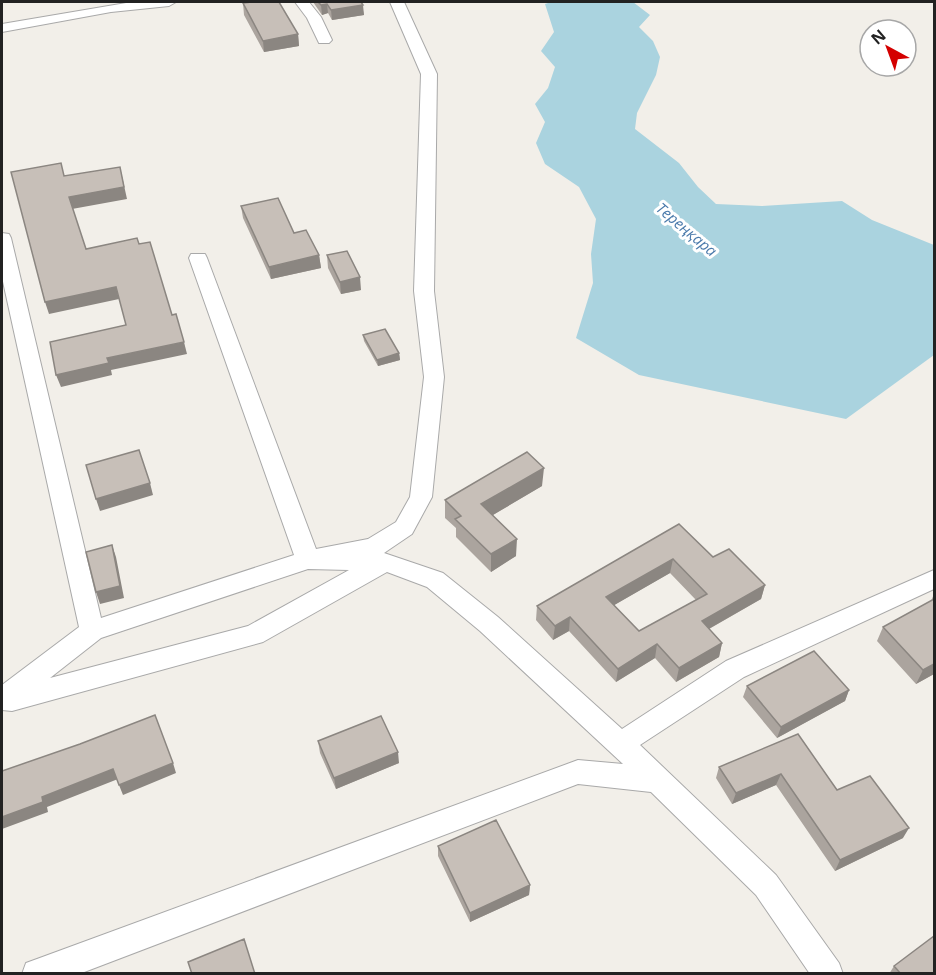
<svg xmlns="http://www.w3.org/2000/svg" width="936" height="975" viewBox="0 0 936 975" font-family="'Open Sans',sans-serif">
<rect width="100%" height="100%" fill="#f2efe9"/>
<path fill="#aad3df" d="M551,2H633L650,15L639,27L653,41L660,57L656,75L637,113L635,129L679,163L698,187L716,204L762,206L842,201L872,220L934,245V355L846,419L639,375L576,338L593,283L591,254L596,219L579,187L545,164L536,143L545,122L535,104L548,88L555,67L541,51L554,32L545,4Z"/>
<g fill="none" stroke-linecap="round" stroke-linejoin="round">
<defs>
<path id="minor" d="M132,2H176L169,6L111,12L2,32V24Z
M295,2H309L321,17L332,40L329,43H319L307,18Z
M390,2H404L437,74L434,291L444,377L432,497L412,534L384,553L443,573L498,617L622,729L726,661L934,570V589L744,677L640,745L776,875L839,963L843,974H810L756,895L651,792L578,784L79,974H22L26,963L37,959L578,760L623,764L480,631L427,587L387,572L263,642L12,711L2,710V685L79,627L2,277V233L9,234L11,238L101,618L294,555L189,258L191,254H205L207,258L316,549L368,539L396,522L410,497L424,377L414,291L421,74ZM308,569L349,570L248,626L50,678L101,638Z"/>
</defs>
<use href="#minor" stroke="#a9a9a9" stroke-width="2"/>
<use href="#minor" fill="#fff" fill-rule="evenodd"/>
</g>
<path fill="#aba49e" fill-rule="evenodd" d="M313,2H361L364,15L332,20L328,13L322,15Z
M243,3L298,34L299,46L264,52L244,15Z
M241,206L294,233L319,255L321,268L271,279L243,218Z
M327,255L361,290L341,294L328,268Z
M363,335L399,353L400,360L378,366L364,341Z
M542,486L493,515L516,556L491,572L456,537V528L445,518V500Z
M679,524L713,557L765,585L761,599L709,629L722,643L719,657L676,682L655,658L616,682L569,631L553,640L536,620L537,606ZM670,573L696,600L639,631L614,605Z
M934,594V674L916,684L877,641L883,627L931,601Z
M747,686L849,690L845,701L777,738L743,697Z
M798,734L837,790L903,838L835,871L776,785L732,804L716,778L719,767Z
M318,741L399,763L336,789L320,753Z
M438,846L530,885L529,895L470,922L438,856Z
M894,966L934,974H889Z"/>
<path fill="#8b8681" d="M327,4L328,13L322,15L321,5Z
M363,5L364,15L332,20L331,10Z
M298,34L299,46L264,52L263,41Z
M120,167L127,199L72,209L69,197Z
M319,255L321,268L271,279L269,267Z
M360,277L361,290L341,294L340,282Z
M116,287L119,299L49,314L45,302Z
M184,342L187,354L111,370L112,375L61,387L56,375L107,358Z
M399,353L400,360L378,366L377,360Z
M544,468L542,486L481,522V504Z
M150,483L153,495L100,511L96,499Z
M517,539L516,556L491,572V554Z
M112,545L116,557L124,598L100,604L96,592Z
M673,559L670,573L604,611L606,597Z
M765,585L761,599L698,635L702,621Z
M570,617L569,631L553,640L555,626Z
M722,643L719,657L676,682L679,668Z
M657,644L655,658L616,682L618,669Z
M934,664V674L916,684L923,670Z
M849,690L845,701L777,738L781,727Z
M398,752L399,763L336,789L334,778Z
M173,763L176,773L123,795L119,785Z
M113,769L118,779L47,807L48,812L2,829V817L42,797Z
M781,774L776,785L732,804L736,793Z
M909,828L903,838L835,871L840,860Z
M530,885L529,895L470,922V913Z"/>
<path fill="#c7bfb8" stroke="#8b8681" stroke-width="1.5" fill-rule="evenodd" d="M252,2H279L298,34L263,41L243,3Z
M318,2H361L363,5L331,10L327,4L321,5Z
M61,163L64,176L120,167L124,187L69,197L86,249L137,238L139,244L150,242L172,315L176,314L184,342L107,358L109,363L56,375L50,342L126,325L116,287L45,302L11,172Z
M278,198L294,233L306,230L319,255L269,267L241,206Z
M347,251L360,277L340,282L327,255Z
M385,329L399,353L377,360L363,335Z
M139,450L150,483L96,499L86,465Z
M527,452L544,468L481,504L517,539L491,554L455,519L461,516L445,500Z
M679,524L713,557L729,549L765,585L702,621L722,643L679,668L657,644L618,669L570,617L555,626L537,606ZM673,559L707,594L639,631L606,597Z
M112,545L120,586L96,592L86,552Z
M934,599V664L923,670L883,627Z
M814,651L849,690L781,727L747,686Z
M155,715L173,763L119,785L113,769L42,797L43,802L2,817V771L80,744Z
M381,716L398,752L334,778L318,741Z
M798,734L837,790L870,776L909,828L840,860L781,774L736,793L719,767Z
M496,820L530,885L470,913L438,846Z
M934,936V974H901L894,966Z
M244,939L255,974H192L188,962Z"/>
<g text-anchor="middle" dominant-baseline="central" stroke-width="6" stroke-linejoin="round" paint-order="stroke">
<g font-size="15" font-style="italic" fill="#4a7aab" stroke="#fff">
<text transform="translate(687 229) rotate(40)">Тереңқара</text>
</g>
</g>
<rect width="936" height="975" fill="none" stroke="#222222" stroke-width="6"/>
<g transform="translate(888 48) rotate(319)"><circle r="28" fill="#ffffff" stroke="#a7a7a7" stroke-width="1.5"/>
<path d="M0-4.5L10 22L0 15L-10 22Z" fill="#d40000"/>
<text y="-9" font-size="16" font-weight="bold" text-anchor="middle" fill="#222222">N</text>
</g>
</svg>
